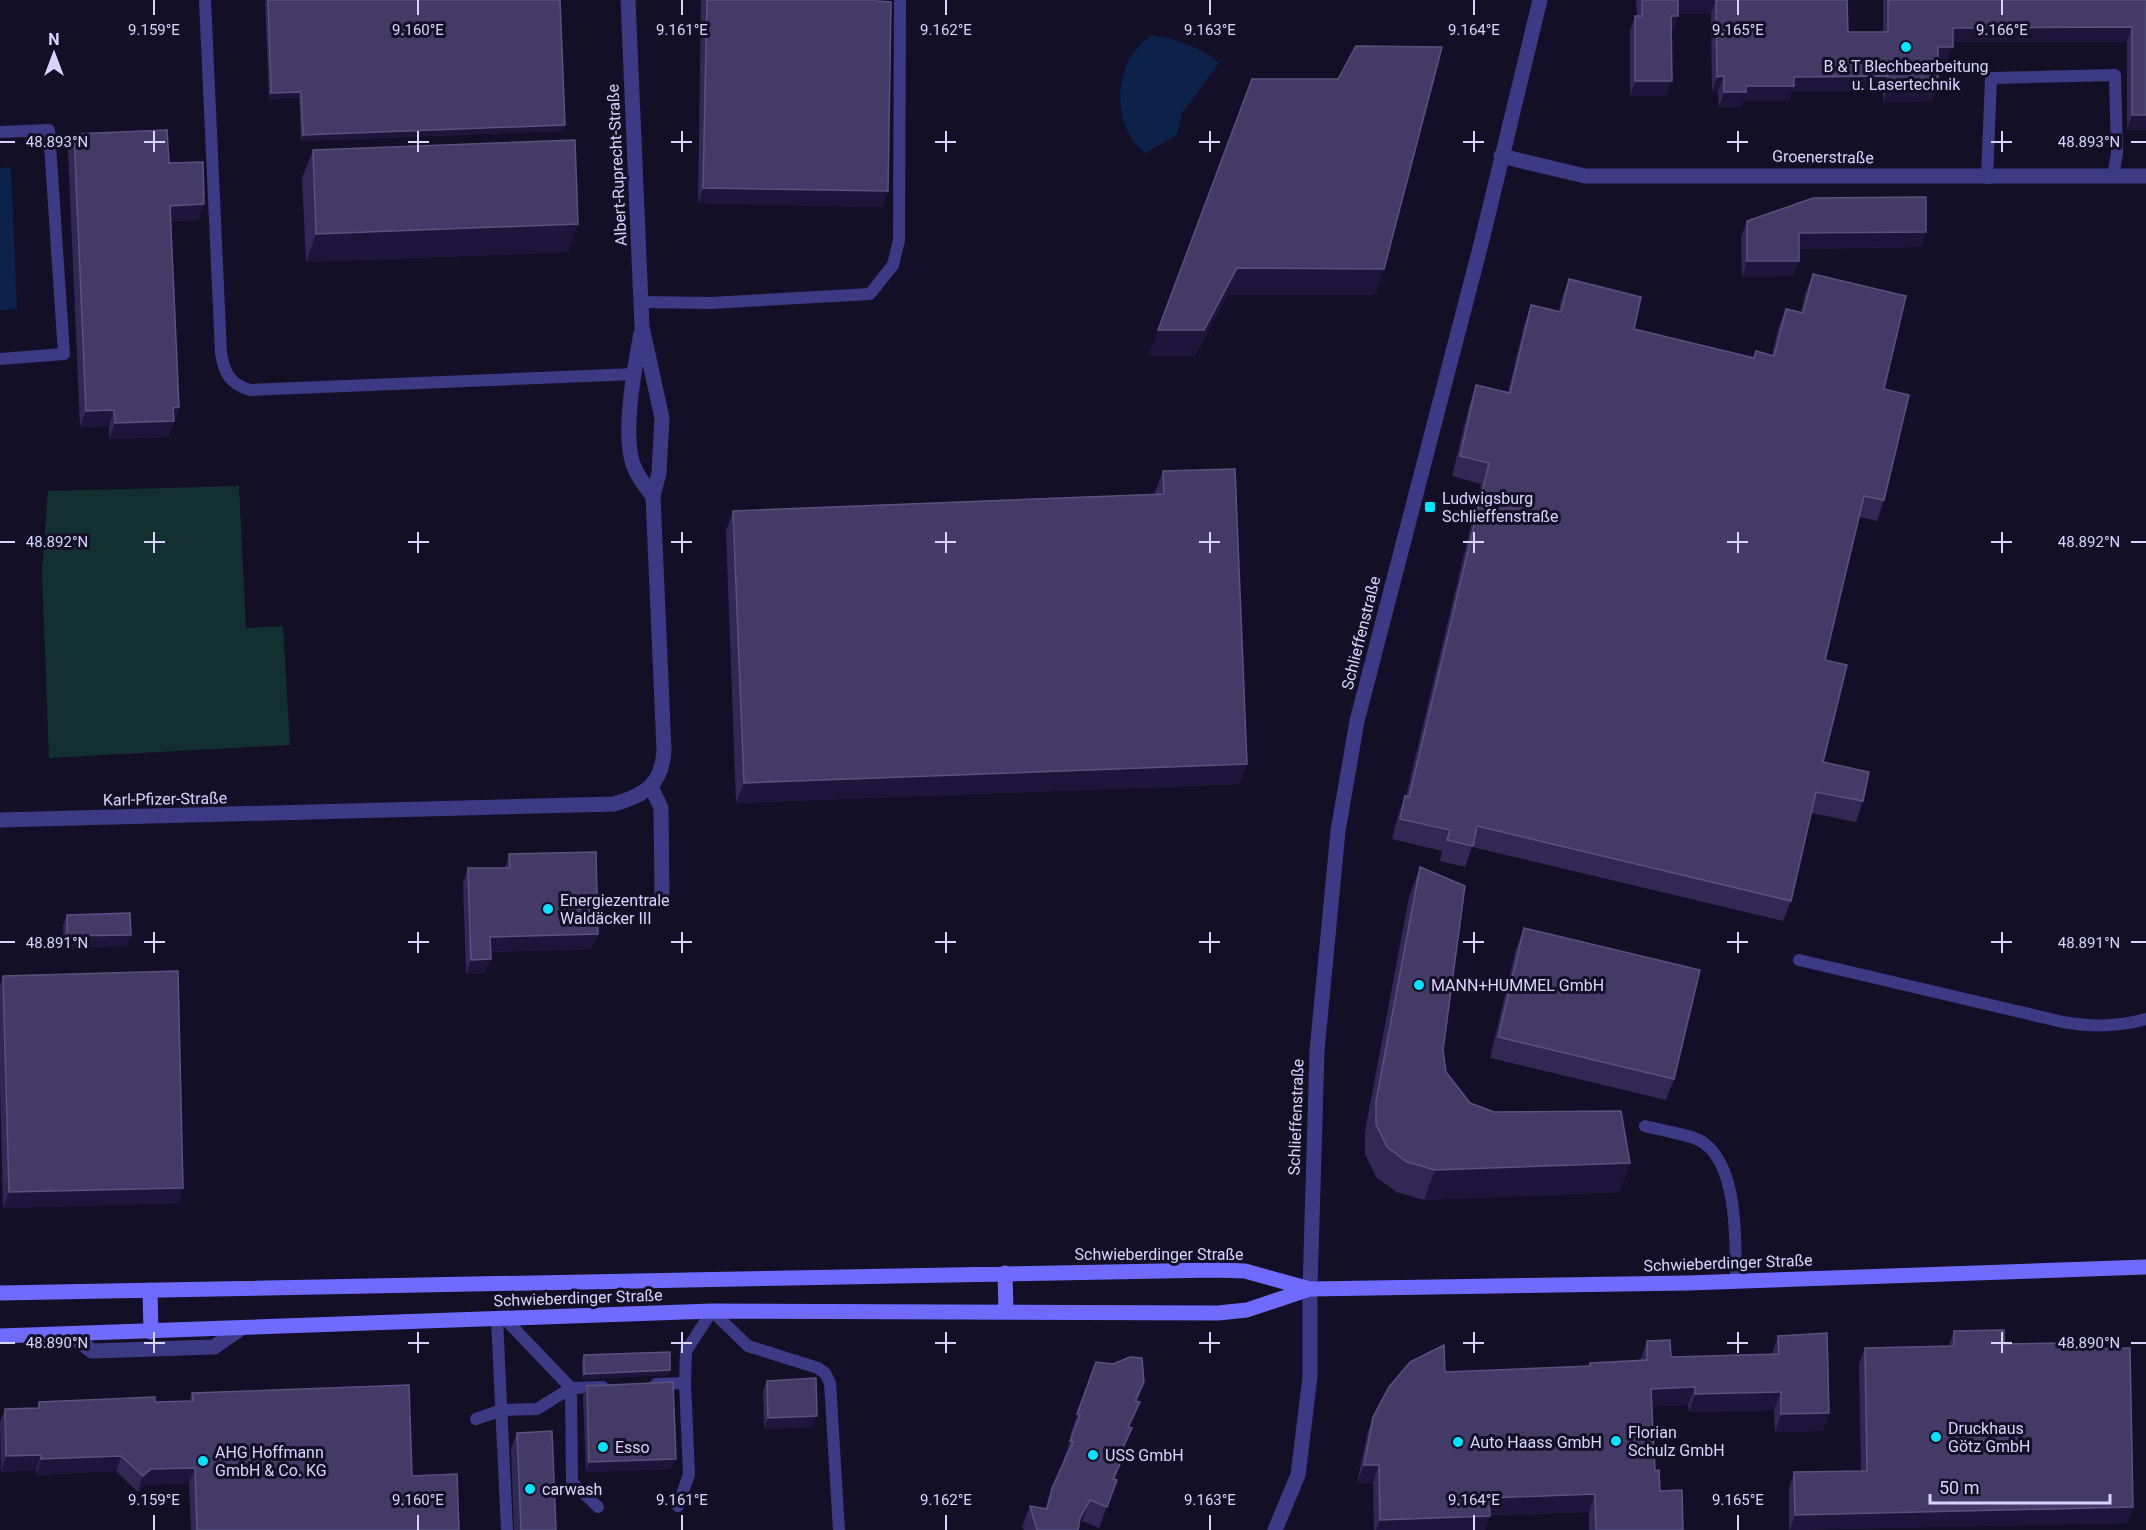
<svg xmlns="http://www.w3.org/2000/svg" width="2146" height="1530" viewBox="0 0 2146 1530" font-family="Roboto,sans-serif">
<rect width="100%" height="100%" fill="#130f26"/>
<path fill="#12302f" d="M239,486L246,628L283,626L290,745L49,758L42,572L48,491Z"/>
<path fill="#0c2248" d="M1152,35C1178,40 1199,46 1219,63L1182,113L1177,135L1145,153C1109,124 1113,60 1152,35Z
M11,167L17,309L0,310V168Z"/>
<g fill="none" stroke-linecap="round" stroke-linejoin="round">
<path stroke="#3d3a85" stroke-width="12" d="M205,0L221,353C224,373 230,384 250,390L634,374
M0,132L49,130L64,354L0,359
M1987,178L1991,78L2115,75L2117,153L2113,176
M641,302L711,303L870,294L893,265L899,240L900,0
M1799,960L2063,1022C2092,1027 2117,1027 2146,1019
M1645,1126C1659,1130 1694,1135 1704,1143C1739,1169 1735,1242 1736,1281
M497,1319L507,1530
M505,1319L571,1388L603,1387
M656,1384L685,1383L686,1351L712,1311L748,1346L818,1368L825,1373L830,1383L839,1530
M476,1419L502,1410L537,1409L571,1388L572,1482L598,1507
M678,1506L689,1474L685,1383"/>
<path stroke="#3d3a85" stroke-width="15" d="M1501,156L1585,176H2146
M641,333C635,366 622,433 633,464C637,476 645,486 653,496
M651,786L661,808L662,894
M0,820L614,804C646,795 662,784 664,750L653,496L659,473L662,418L642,327L628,0
M70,1334L92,1351L214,1347L240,1329
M1275,1530L1298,1475L1310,1377V1289"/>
<path stroke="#3d3a85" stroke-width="15" d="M1310,1289L1317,1051L1338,831L1357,721L1481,244L1540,0"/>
<path stroke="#6f6bff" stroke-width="15" d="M1005,1273L1006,1312
M150,1290L151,1332
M0,1293L1215,1270L1245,1271L1310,1289
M0,1336L712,1311L1218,1313L1247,1310L1310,1289L1688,1283L2146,1267"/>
</g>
<path fill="#312854" d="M265,0H560L565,125L563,131L301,141L299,97L269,99Z
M701,0H877L888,191L882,207L698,203Z
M1636,0H1847L1848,32H1883V0H2146V130H2127V42H1953L1947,61H1938V87L1932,101L1883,102V90L1792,91L1789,101H1743L1741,107H1719L1718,91H1712L1711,14H1678L1673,30H1672L1666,95L1630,96V30L1635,16H1637Z
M74,134L169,163L199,220L171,221L179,407L168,437L109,439V426L80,427L68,150Z
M313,150L568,252L306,262L302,178Z
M1747,221L1920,247L1799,249L1793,276L1742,277L1741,237Z
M1813,274L1884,389V500L1877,521L1859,517L1825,660L1823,762L1863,801L1856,822L1811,813L1791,901L1783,921L1472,847L1465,867L1440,861L1442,851L1392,839L1398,816L1405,796H1406L1481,484L1452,476L1469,406L1476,385L1508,392L1524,326L1531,305L1559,312L1561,300L1569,279L1634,329L1754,358L1756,351L1772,355L1778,329L1786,309L1801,312L1805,294Z
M1163,471L1247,764L1239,784L736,803L726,531L733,511L1156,494L1155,492Z
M509,854L592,949L490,952L485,974H466L463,883L468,868H505Z
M1420,867L1446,1072L1470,1103L1630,1163L1619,1192L1424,1200L1396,1192L1376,1177L1365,1154V1131L1409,897Z
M67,915L131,935L127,946L64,947L63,925Z
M1524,928L1674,1079L1666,1100L1490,1058L1516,949Z
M3,976L183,1188L178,1203L3,1208L0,1085V985Z
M1954,1331L2004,1344L2068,1349L2127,1523L1789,1530V1488L1794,1472L1861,1471L1859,1364L1865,1348L1948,1347Z
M1778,1336L1829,1413L1823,1431L1775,1432L1774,1410L1689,1412L1688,1405L1652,1406L1655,1471L1660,1491L1683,1530H1589V1512L1490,1515L1485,1530H1374L1373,1483H1357L1367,1435L1373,1417L1445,1372L1588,1366L1590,1363L1640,1361L1647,1341L1671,1357L1772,1354Z
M584,1355L668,1375L582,1379V1360Z
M1096,1362L1144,1382L1137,1402H1140L1130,1428L1123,1453H1125L1115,1480H1117L1099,1528L1082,1521L1078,1530H1024L1022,1527L1030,1506L1045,1509L1052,1488L1064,1462L1063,1461L1072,1435H1070Z
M767,1381L813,1427L764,1429L763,1391Z
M587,1386L672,1469L586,1472L583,1396Z
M192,1393L412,1476L459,1530H191L189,1483L145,1485L138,1492L116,1471L36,1475V1470L1,1472L0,1422L5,1409L37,1408L39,1402H155L189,1401Z
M517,1433L556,1530H514L511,1448Z"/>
<path fill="#1d163a" d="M1678,0H1716L1711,14H1673Z
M1671,16H1678L1673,30H1666Z
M2132,27L2127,42H1947L1953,28Z
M1938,47H1953L1947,61H1932Z
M1724,76L1718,91H1712L1717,77Z
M1888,76L1883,90L1792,91L1789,101H1743L1741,107H1719L1724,92L1746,86L1794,77Z
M1635,81H1672L1666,95L1630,96Z
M1888,87H1938L1932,101L1883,102Z
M301,92L299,97L269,99L271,93Z
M2132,115H2146V130H2127Z
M565,125L563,131L301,141L303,135Z
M703,188L888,191L882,207L698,203Z
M204,204L199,220L165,221L170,206Z
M578,224L568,252L306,262L316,234Z
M1926,232L1920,247L1793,249L1799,233Z
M1747,261H1799L1793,276L1742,277Z
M1237,268L1384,269L1375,295H1228L1195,356H1148L1158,330Z
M179,407L168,437L109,439L115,423L173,408Z
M114,410L109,426L80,427L86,411Z
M1247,764L1239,784L736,803L744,783Z
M598,934L592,949L485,952L490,937Z
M131,935L127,946L64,947L67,936Z
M491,959L485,974H466L471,960Z
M1630,1163L1619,1192L1424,1200L1435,1170Z
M183,1188L178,1203L3,1208L9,1192Z
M670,1370L668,1375L582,1379L584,1374Z
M1695,1387L1688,1405L1645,1407L1651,1389Z
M1781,1392L1774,1410L1689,1412L1695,1394Z
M1140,1402L1132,1423L1121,1448L1128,1427Z
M1829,1413L1823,1431L1775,1432L1781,1414Z
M817,1416L813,1427L764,1429L768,1418Z
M1132,1428L1124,1449L1114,1473L1121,1452Z
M1125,1453L1117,1474L1105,1500L1113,1479Z
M41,1455L36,1470L1,1472L6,1456Z
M121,1456L116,1471L36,1475L41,1459Z
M676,1459L672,1469L586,1472L589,1462Z
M1364,1465H1379L1373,1483H1357Z
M195,1468L189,1483L145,1485L138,1492L143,1476L151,1469Z
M1595,1494L1589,1512L1483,1515L1489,1498Z
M1090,1500L1082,1521L1077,1530L1080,1518Z
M2133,1507L2127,1523L1790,1530L1795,1515Z
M1490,1516L1485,1530H1376L1380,1520Z"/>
<path fill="#433a66" stroke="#5a527e" stroke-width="1.5" d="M268,0H560L565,125L303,135L301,92L271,93Z
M707,0H877V1L891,2L888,191L703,188Z
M1642,0H1678V16H1671L1672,81H1635V16H1642Z
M1716,0H1847L1848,32H1888V0H2146V115H2132V27L1953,28V47H1938V87H1888V76L1794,77V86H1746V92H1724V76L1717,77Z
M1356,46L1442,47L1384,269L1237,268L1204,330H1158L1252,79H1338Z
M167,130L169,163L203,162L204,204L170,206L179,407L173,408L174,421L115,423L114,410L86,411L74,134Z
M575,140L578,224L316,234L313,150Z
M1926,197V232L1799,233V261H1747V221L1813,198Z
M1813,274L1906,296L1884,389L1909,395L1884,500L1864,496L1825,660L1847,665L1823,762L1869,772L1863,801L1816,792L1791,901L1477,826L1473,846L1447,840L1450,830L1400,819L1405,796L1409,797L1489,463L1460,456L1476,385L1510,393L1531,305L1561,312L1569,279L1641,297L1634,329L1754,358L1756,351L1774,356L1786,309L1803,313Z
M1235,469L1247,764L744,783L733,511L1164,494L1163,471Z
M596,852L598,934L490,937L491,959L471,960L468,868H510L509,854Z
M1420,867L1465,886L1443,1050L1446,1072L1470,1103L1494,1112L1621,1111L1630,1163L1435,1170L1407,1162L1387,1147L1376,1124V1101Z
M130,913L131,935L67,936V915Z
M1524,928L1700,970L1674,1079L1498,1037Z
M178,971L183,1188L9,1192L3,976Z
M2004,1330V1344L2068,1343V1349L2130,1348L2133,1507L1795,1515L1794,1472L1867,1471L1865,1348L1954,1346V1331Z
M1827,1333L1829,1413L1781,1414V1392L1695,1394V1387L1651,1389L1655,1471L1659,1470L1660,1491L1682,1490L1683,1530H1596L1595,1494L1489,1498L1490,1516L1380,1520L1379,1465H1364L1373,1417L1389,1387L1410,1362L1444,1345L1445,1372L1590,1366V1363L1647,1360V1341L1670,1340L1671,1357L1779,1354L1778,1336Z
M670,1352V1370L584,1374V1355Z
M1130,1357L1142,1358L1144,1382L1135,1401L1140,1402L1128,1427L1132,1428L1121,1452L1125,1453L1113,1479L1117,1480L1107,1507L1090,1500L1080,1518L1078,1530H1037L1030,1506L1047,1509L1052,1488L1073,1442L1070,1441L1080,1415L1077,1414L1096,1362L1113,1364Z
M816,1378L817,1416L768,1418L767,1381Z
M673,1382L676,1459L589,1462L587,1386Z
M409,1385L412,1476L457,1474L459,1530H197L195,1468L151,1469L143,1476L121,1456L41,1459V1455L6,1456L5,1409L39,1408V1402L155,1397V1402L193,1401L192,1393Z
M552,1431L556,1530H521L517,1433Z"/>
<path fill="none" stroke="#d9d4ff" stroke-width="2" d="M154,0V15M418,0V15M682,0V15M946,0V15M1210,0V15M1474,0V15M1738,0V15M2002,0V15M154,131V152M418,131V152M682,131V152M946,131V152M1210,131V152M1474,131V152M1738,131V152M2002,131V152M0,142H15M144,142H165M408,142H429M671,142H692M935,142H956M1199,142H1220M1463,142H1484M1727,142H1748M1991,142H2012M2131,142H2146M154,532V553M418,532V553M682,532V553M946,532V553M1210,532V553M1474,532V553M1738,532V553M2002,532V553M0,542H15M144,542H165M408,542H429M671,542H692M935,542H956M1199,542H1220M1463,542H1484M1727,542H1748M1991,542H2012M2131,542H2146M154,932V953M418,932V953M682,932V953M946,932V953M1210,932V953M1474,932V953M1738,932V953M2002,932V953M0,942H15M144,942H165M408,942H429M671,942H692M935,942H956M1199,942H1220M1463,942H1484M1727,942H1748M1991,942H2012M2131,942H2146M154,1332V1353M418,1332V1353M682,1332V1353M946,1332V1353M1210,1332V1353M1474,1332V1353M1738,1332V1353M2002,1332V1353M0,1343H15M144,1343H165M408,1343H429M671,1343H692M935,1343H956M1199,1343H1220M1463,1343H1484M1727,1343H1748M1991,1343H2012M2131,1343H2146M154,1515V1530M418,1515V1530M682,1515V1530M946,1515V1530M1210,1515V1530M1474,1515V1530M1738,1515V1530"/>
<g fill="#00e5ff" stroke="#130f26" stroke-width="2">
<circle cx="1906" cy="47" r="6"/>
<rect x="1424" y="501" width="12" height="12" rx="3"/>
<circle cx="548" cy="909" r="6"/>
<circle cx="1419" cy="985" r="6"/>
<circle cx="1936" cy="1437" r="6"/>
<circle cx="1616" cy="1441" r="6"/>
<circle cx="1458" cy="1442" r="6"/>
<circle cx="603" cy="1447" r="6"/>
<circle cx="1093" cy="1455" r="6"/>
<circle cx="203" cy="1461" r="6"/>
<circle cx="530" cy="1489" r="6"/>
</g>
<g text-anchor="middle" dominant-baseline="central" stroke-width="6" stroke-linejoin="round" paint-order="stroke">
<g font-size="16" fill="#d9d4ff" stroke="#130f26" text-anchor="start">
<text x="1906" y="66" text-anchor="middle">B &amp; T Blechbearbeitung<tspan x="1906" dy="18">u. Lasertechnik</tspan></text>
<text x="1442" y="498">Ludwigsburg<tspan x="1442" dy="18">Schlieffenstraße</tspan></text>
<text x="560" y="900">Energiezentrale<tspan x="560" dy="18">Waldäcker III</tspan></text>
<text x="1431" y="985">MANN+HUMMEL GmbH</text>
<text x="1948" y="1428">Druckhaus<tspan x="1948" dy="18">Götz GmbH</tspan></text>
<text x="1628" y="1432">Florian<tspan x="1628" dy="18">Schulz GmbH</tspan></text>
<text x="1470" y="1442">Auto Haass GmbH</text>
<text x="615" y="1447">Esso</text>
<text x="215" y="1452">AHG Hoffmann<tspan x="215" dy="18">GmbH &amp; Co. KG</tspan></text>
<text x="1105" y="1455">USS GmbH</text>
<text x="542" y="1489">carwash</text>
</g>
<g font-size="16" fill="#d9d4ff" stroke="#130f26">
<text transform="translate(1823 157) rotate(1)">Groenerstraße</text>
<text transform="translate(617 165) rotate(-93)">Albert-Ruprecht-Straße</text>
<text transform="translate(1361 633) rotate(-76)">Schlieffenstraße</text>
<text transform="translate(165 799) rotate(-1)">Karl-Pfizer-Straße</text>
<text transform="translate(1296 1117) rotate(-88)">Schlieffenstraße</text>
<text x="1159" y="1254">Schwieberdinger Straße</text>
<text transform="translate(1728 1263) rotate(-2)">Schwieberdinger Straße</text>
<text transform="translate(578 1298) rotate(-2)">Schwieberdinger Straße</text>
</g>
</g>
<g font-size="15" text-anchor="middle" fill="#d9d4ff" stroke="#130f26" stroke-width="6" stroke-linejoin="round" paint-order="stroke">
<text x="154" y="35">9.159°E</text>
<text x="418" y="35">9.160°E</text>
<text x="682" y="35">9.161°E</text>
<text x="946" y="35">9.162°E</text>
<text x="1210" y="35">9.163°E</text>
<text x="1474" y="35">9.164°E</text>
<text x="1738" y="35">9.165°E</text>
<text x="2002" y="35">9.166°E</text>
<text x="57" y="147">48.893°N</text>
<text x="2089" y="147">48.893°N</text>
<text x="57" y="547">48.892°N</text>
<text x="2089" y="547">48.892°N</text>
<text x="57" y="948">48.891°N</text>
<text x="2089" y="948">48.891°N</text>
<text x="57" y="1348">48.890°N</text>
<text x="2089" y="1348">48.890°N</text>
<text x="154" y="1505">9.159°E</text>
<text x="418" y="1505">9.160°E</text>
<text x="682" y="1505">9.161°E</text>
<text x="946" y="1505">9.162°E</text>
<text x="1210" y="1505">9.163°E</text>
<text x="1474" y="1505">9.164°E</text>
<text x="1738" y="1505">9.165°E</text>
</g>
<g transform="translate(54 54)" stroke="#130f26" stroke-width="4.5" paint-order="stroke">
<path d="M0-4.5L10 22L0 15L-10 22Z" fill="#d9d4ff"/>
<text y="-9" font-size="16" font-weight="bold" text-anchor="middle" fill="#d9d4ff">N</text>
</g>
<path d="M1930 1494v9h180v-9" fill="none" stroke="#d9d4ff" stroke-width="3"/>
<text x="1939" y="1494" font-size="18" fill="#d9d4ff" stroke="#130f26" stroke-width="4.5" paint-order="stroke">50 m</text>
</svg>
